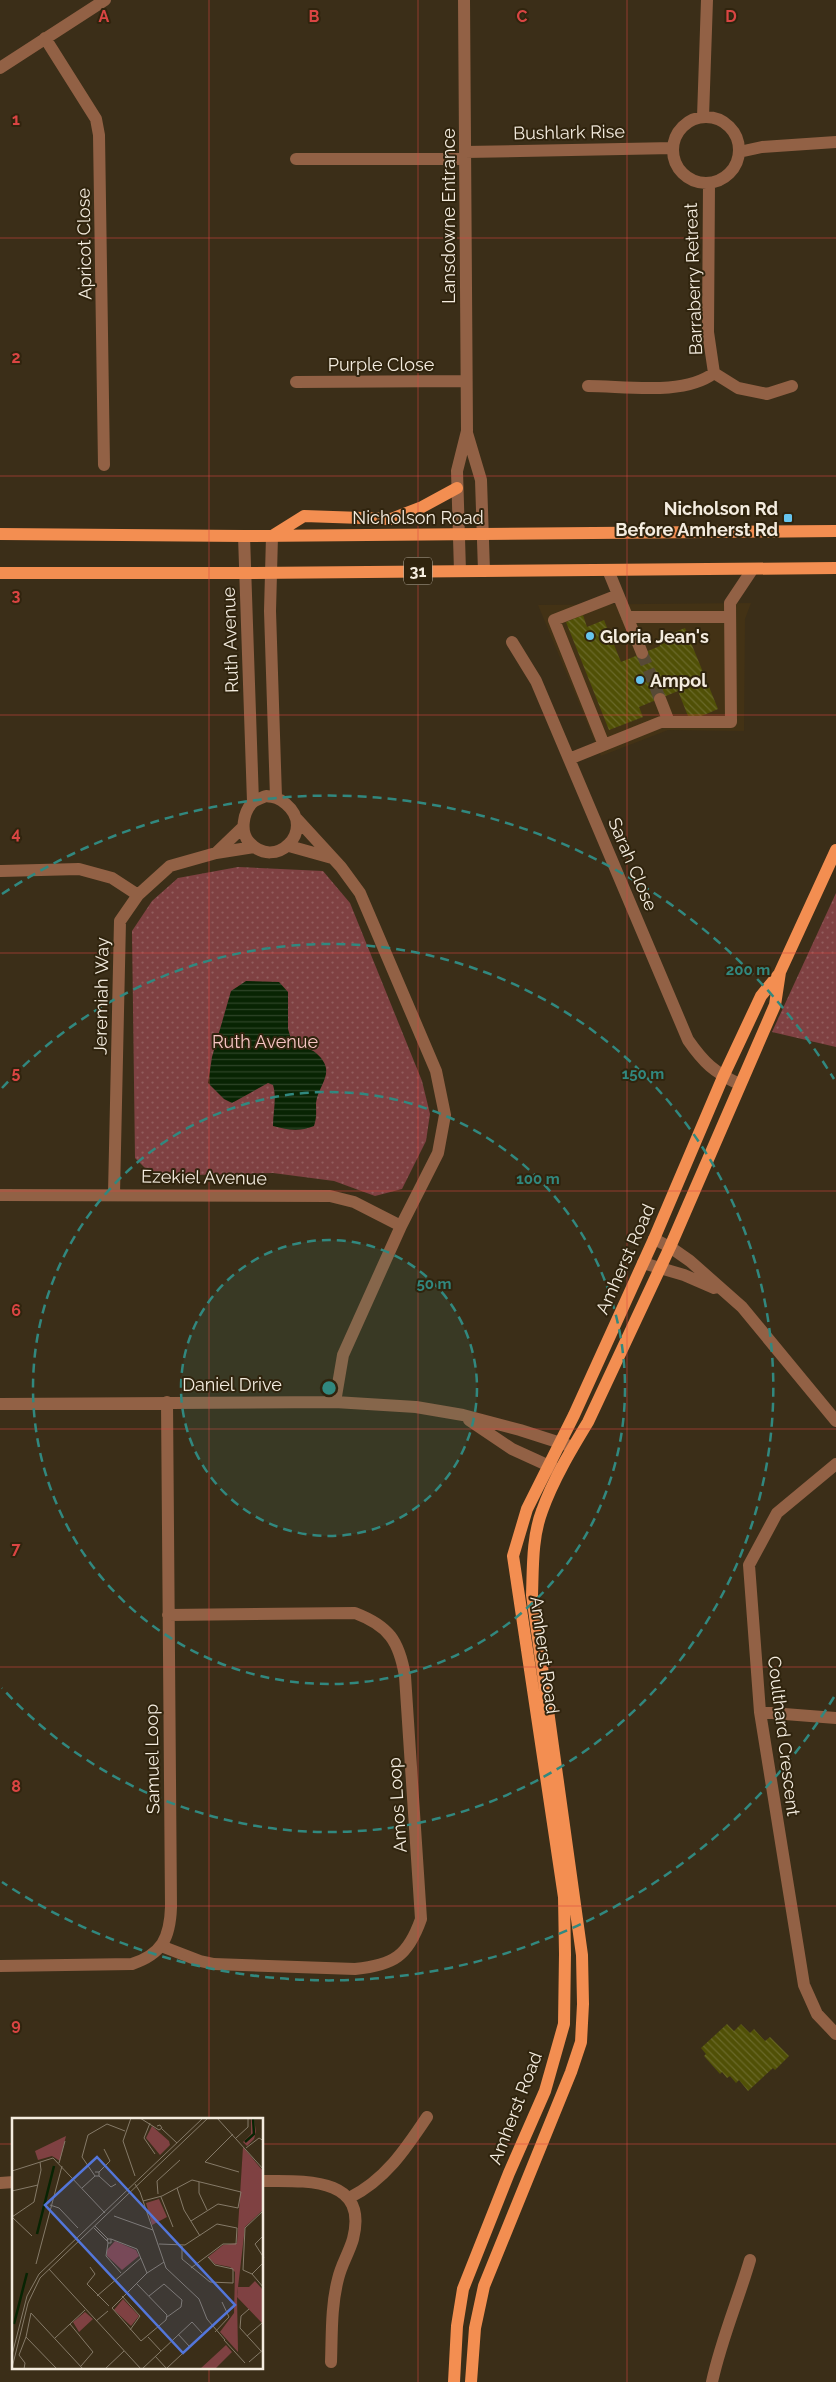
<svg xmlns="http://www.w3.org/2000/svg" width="836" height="2382" viewBox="0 0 836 2382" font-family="Raleway,sans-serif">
<defs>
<pattern id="park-dots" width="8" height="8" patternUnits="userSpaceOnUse" patternTransform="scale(1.25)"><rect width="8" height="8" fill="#7f4142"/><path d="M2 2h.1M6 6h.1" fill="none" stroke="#925d5d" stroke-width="1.8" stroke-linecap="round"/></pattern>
<pattern id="water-rules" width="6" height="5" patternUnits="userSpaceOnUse" patternTransform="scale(1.25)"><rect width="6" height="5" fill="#082403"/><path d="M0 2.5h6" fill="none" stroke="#2d4427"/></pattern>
<pattern id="building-back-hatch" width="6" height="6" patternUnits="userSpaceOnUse" patternTransform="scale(1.25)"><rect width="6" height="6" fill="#505006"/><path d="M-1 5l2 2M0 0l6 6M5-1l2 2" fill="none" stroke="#6a692a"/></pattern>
</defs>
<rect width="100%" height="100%" fill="#3b2e18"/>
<path fill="#433215" d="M751,603L745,619L744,731L668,730L601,756L538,605Z"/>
<path fill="url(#park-dots)" d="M238,867L323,871L350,903L422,1081L430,1114L426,1141L402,1189L375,1196L334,1181L273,1173L153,1176L135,1158L132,931L152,901L178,878Z
M836,893V1047L772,1032Z"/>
<path fill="url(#water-rules)" d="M246,981L279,982L288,992V1029L292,1042C299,1048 311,1048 316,1053C338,1072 318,1084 316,1103C316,1112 317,1117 314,1126C299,1132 288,1130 273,1126C273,1112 277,1098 273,1085L268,1083L232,1103L224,1099L208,1083L212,1057L231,991Z"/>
<path fill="url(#building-back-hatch)" d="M583,615L587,627L604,620L621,662L660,646L657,639L685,628L718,709L690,721L678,691L639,707L643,717L609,730L566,622Z
M727,2024L734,2031L741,2024L750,2033L754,2029L765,2041L770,2037L789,2056L775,2070L773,2068L748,2091L739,2080L736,2083L730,2076L727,2078L722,2072L720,2074L704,2056L706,2054L701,2048Z"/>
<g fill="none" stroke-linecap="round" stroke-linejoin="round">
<path stroke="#574a36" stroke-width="12" stroke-dasharray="12 6" stroke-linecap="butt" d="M642,653L660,699"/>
<path stroke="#926145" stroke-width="12" d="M45,38L96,119L99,135L104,465
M0,68L105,0
M703,117L707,0
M673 150a33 33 0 1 1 66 0a33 33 0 1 1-66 0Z
M465,152L673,148
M739,152L762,147L836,142
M296,159H465
M709,184L708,332L714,373L738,388L767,394L792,386
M296,382L466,381
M588,386C625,386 684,396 714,373
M467,433L481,480L484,571
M244,536L253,802
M272,536L270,611L276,797
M608,570L642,653
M460,571L457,471L467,431L464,0
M627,617H730
M512,642L536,681L688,1040C704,1063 714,1072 739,1084
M660,699L669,722
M604,745L554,620L618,595
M569,759L661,722H731L730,603L752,570
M266,796C275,797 279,798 286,804C317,830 275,872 249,842C240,832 243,813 252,803C255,800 261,798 266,796Z
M297,819L341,867L360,893L436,1071L445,1115L438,1153L401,1226L343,1355L335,1402
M289,846L332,858
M216,853L243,827
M1,871L79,869L112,878L138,895
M114,1194L120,921L138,895L170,866L216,853L254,847
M0,1195L330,1196L354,1202L401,1226
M654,1239L670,1247L690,1261L742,1307L836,1421
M643,1263L684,1275L714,1288
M0,1404L335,1402L416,1407L463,1415L520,1430L570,1446
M469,1420L512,1449L558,1470
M836,1464L777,1513L749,1565L760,1712L804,1985L817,2014L836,2034
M760,1712L836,1718
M161,1946L200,1961L214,1964L355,1969C394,1965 408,1956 421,1919L405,1676C399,1641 389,1626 355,1613L168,1615
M0,1966L132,1964C162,1954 170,1938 171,1907L167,1402
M262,2181C304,2181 369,2176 353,2239C349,2253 341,2265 338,2279C331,2306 332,2333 331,2362
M0,2183L14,2182
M349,2198C385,2180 405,2150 427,2117
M712,2382C721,2340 738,2301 750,2260"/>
<path stroke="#f38e51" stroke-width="12" d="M0,534L244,536L836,531
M272,536L304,516L391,519L422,507L457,488
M0,573H245L836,568
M454,2382L457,2326L463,2289L509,2173L545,2091L564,2024L565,1954L564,1897L513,1556L527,1509L574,1415L654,1239L723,1077L761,996L779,974
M471,2382L475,2328L484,2286L571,2072L581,2042L583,2004L582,1955L532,1595C533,1568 532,1537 542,1511C553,1480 571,1450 588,1422L670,1247L775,1005L780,972L836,850"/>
</g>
<path fill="none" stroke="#da4543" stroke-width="1" stroke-opacity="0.55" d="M209,0V2120M418,0V2382M627,0V2382M0,238H836M0,476H836M0,715H836M0,953H836M0,1191H836M0,1429H836M0,1667H836M0,1906H836M0,2144H14M262,2144H836M209,2368V2382"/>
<circle cx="329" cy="1388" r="148" fill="#31887f" fill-opacity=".12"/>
<g fill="none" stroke="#31887f" stroke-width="2.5" stroke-dasharray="9 6">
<circle cx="329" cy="1388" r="148"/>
<circle cx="329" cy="1388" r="296"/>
<path d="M2 1088A444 444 0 1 1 2 1688"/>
<path d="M834 1697A592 592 0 0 1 2 1882M2 894A592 592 0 0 1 834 1079"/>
</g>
<g fill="#66c4ef" stroke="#30240e" stroke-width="2">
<rect x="783" y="513" width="10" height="10" rx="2.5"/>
<circle cx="590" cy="636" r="5"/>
<circle cx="640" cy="680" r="5"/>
</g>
<g text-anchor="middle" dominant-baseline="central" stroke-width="4" stroke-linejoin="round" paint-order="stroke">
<rect fill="#30240e" stroke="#b9b0a0" stroke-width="1" x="404" y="557.5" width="28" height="27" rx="4"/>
<g font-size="16" font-weight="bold" fill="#f4ecdf">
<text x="418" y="571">31</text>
</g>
<g font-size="18" fill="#f4ecdf" stroke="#30240e">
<text transform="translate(569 132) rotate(-1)">Bushlark Rise</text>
<text transform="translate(448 216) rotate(-90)">Lansdowne Entrance</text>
<text transform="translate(84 244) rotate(-91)">Apricot Close</text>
<text transform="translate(693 279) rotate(-92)">Barraberry Retreat</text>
<text x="381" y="364">Purple Close</text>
<text x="418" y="517">Nicholson Road</text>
<text transform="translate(230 640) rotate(-92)">Ruth Avenue</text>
<text transform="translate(633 864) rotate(67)">Sarah Close</text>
<text transform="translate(101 996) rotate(-89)">Jeremiah Way</text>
<text transform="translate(204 1177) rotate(1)">Ezekiel Avenue</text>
<text transform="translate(625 1259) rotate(-66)">Amherst Road</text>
<text x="232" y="1384">Daniel Drive</text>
<text transform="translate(545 1655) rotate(82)">Amherst Road</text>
<text transform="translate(784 1736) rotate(83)">Coulthard Crescent</text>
<text transform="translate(152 1759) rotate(-91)">Samuel Loop</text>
<text transform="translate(397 1805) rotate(-94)">Amos Loop</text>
<text transform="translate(515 2108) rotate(-69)">Amherst Road</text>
</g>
<g font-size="18" font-weight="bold" fill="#f4ecdf" stroke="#30240e" text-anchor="start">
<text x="778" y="508" text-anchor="end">Nicholson Rd<tspan x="778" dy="21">Before Amherst Rd</tspan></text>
<text x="600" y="636">Gloria Jean's</text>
<text x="650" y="680">Ampol</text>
</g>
<g font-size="18" fill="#f5c4c3" stroke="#30240e">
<text x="265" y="1041">Ruth Avenue</text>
</g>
</g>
<g transform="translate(12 2118)">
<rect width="251" height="251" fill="#3b2e18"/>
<path d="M243,163L251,172V206L225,179L226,169H237Z" fill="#7f4142"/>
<path d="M239,0H242L244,14L242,21L235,28L231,24L239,16ZM140,8L157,23L158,27L148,37L134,20ZM54,18L48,43L40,38L26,42L23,33ZM231,29L251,53L252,91L233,109L225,178L226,234L208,214L222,195L223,154L218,149L203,146L196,139L211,127L225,125ZM147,81L155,99L140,107L134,85ZM103,123L124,132L127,138L110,152L95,138V132ZM111,181L127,198L119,208L102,192ZM73,194L81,201L67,214L61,204ZM214,227L220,234L203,251H188Z" fill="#7f4142"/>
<path fill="none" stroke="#082403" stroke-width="2.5" d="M233,24L242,16L241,0M25,116L42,48M2,206L15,155"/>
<path fill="none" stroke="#857a68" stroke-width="1" d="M119,0L111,23L123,58M128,0L147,12L150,10L148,7L145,8M205,0L252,52M138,5L132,20L143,36M150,11L165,25M221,16L193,44L227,54M224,20L236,9V0M234,30L247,20L252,23M47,45L53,23M0,53L41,40L93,95M83,54H87V58H83L70,39L76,17L95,6L113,13M87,54L98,43L92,31M87,58L99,69L104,66M187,64V75L195,92M123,66L128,74L154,150L187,181L195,201L213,222M70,70L83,58M165,70L172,92L188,118M0,73L26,67M146,76L145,63L168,42M150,78L180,62L229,74L226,90L206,86L179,103M149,79L161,109M131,83L150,78M38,87L47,90L66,110M102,98L141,112M0,99L22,84L29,52L28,44M0,99L20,118M83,108L96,121M82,110L95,123M252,117L243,126L252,140M95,121H99V125H96ZM99,121L125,131L135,155M96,125L94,138L109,155M147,126L173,127L205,106L225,110L224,126H211L179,150M170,128V141L198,164L221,165V151L203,147L196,139M252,144L240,156L252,170M24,146L50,48M78,149L83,156L75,166L97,188M37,151L129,251M240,156L231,152L233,110L252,92M85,178L129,140M110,178L128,198L118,212M137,178L152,166L170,182L169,189L155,199M100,190L129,223L154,202L155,197L124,165M100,190L135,155L152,144M237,191L229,198L228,210L249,233M84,203L96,193M58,206L81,234L69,248M203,214L217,199L210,184M166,216L177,228M235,218L250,205M14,219L19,195L71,251M136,219L149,233M43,220L73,192M212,222L233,245M0,237L15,178L27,156L191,0M143,238L155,251M237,244L252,231M0,250L16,185L28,160L196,0M155,250L170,236M12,251L13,245L7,237L14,219L45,251M93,251L112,233M130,251L180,204L190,215"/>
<path fill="#5376da" fill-opacity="0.15" stroke="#5376da" stroke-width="2.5" d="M85,39L223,187L171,235L33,87Z"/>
<rect width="251" height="251" fill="none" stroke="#f4ecdf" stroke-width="2.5"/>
</g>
<g font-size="16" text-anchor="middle" font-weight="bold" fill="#da4543" stroke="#30240e" stroke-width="4" stroke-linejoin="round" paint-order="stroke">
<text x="104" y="22">A</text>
<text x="314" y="22">B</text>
<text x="522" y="22">C</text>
<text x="731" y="22">D</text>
<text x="16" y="125">1</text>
<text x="16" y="363">2</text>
<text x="16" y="601">3</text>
<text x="16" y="839">4</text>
<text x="16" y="1078">5</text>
<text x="16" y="1316">6</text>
<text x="16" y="1554">7</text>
<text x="16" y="1792">8</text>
<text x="16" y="2030">9</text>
</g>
<circle cx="329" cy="1388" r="8" fill="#31887f" stroke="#30240e" stroke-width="2.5"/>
<g font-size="15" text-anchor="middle" font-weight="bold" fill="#31887f" stroke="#30240e" stroke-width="4" stroke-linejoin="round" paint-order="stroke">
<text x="748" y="975">200 m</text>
<text x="643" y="1079">150 m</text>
<text x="538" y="1184">100 m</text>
<text x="434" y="1289">50 m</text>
</g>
</svg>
